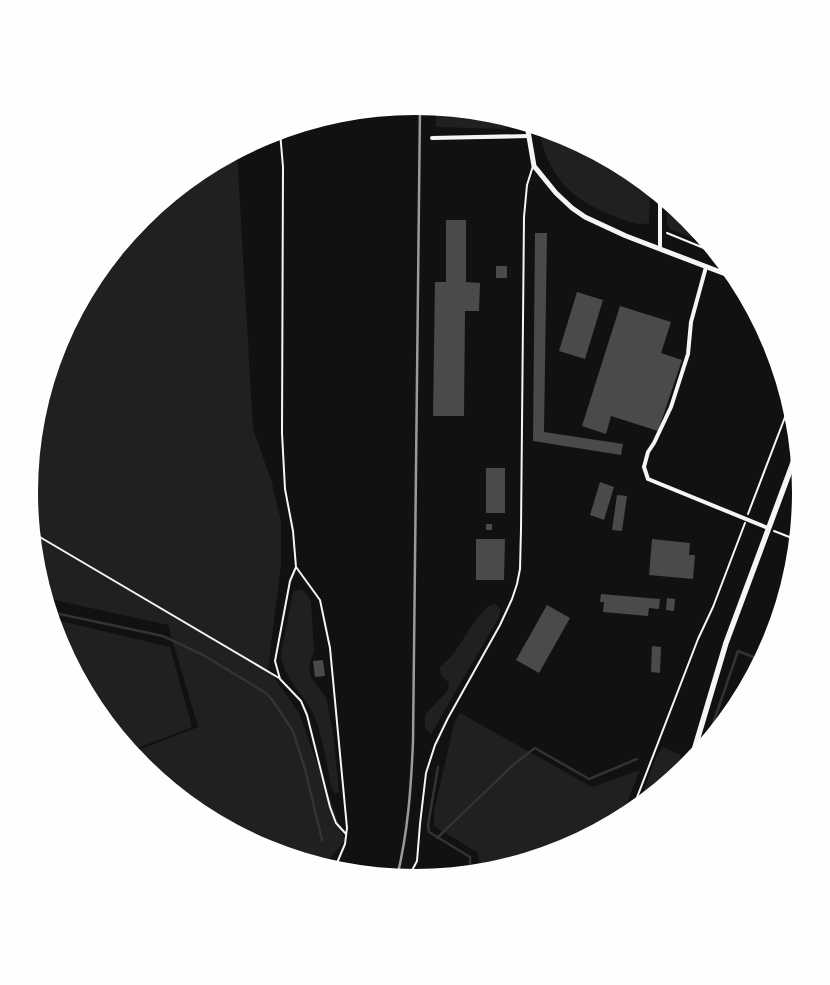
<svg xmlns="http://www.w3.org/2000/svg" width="830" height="985" viewBox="0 0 830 985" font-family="Rubik,sans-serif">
<rect width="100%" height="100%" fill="#111"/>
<path fill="#202020" d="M436,108L491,114L512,120L505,129L436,127Z
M539,128C578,140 618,162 650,188L649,223C636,226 627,221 616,217C572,201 546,175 539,128Z
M237,152L253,429L272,483L281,521V565L268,669L299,713L345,841L328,860L326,867L267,849L200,813L142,765L131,753L198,727L168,625L45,598L36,568L29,492L36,417L58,344L94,278L142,219L201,171Z
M667,202L688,220L709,245L670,229L667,224Z
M299,589L304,591L311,601L314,651L309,666L311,678L326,697L333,732L339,792L335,794L331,787C327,764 323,740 315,718C306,695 283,680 281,654L293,592Z
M495,604L501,609L499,617L431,734L425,728V715L448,690L449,683L441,675L440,667L452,656L477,618L488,606Z
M52,619L170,647L192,727L130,751L94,707L58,640Z
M460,713L592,787L640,770L621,818L563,849L490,871L481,872L478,853L434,826V812L454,723Z
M663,747L680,755L682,763L680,772L638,807L656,757Z"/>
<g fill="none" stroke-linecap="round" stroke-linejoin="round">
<path stroke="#333" stroke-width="2.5" d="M50,612L163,636L205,656L266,693L273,701L293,731L305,769L322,840
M706,744L738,651L761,660
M438,767L428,825L429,832L470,857V873
M437,838L513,765L535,748L589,779L637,759"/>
</g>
<path fill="#4a4a4a" d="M446,220H466V282L480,283L479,311H465L464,416H433L435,282H446Z
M535,233H547L544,432L623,444L621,455L533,441Z
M496,266H507V278H496Z
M577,292L603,300L585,359L559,351Z
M620,306L671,322L661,353L682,360L658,431L611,416L606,434L582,426Z
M486,468H505V513H486Z
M600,482L614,487L604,520L590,515Z
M617,495L627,496L622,531L612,530Z
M486,524H492V530H486Z
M476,539H505L504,580H476Z
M652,539L690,543L689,555H695L693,579L649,575Z
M601,594L660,599L659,609L649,608L648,616L603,612L604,602H600Z
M667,598L675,599L674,611L666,610Z
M547,605L570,618L539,673L516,660Z
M652,646L661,647L660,673L651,672Z
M323,660L325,676L315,677L313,661Z"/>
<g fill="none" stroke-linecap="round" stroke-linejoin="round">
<path stroke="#f5f5f5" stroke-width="2" d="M280,132L283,167L282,433L285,489L293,531L296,567L320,600L330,648L347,828L345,844L334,870
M667,233L716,253
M748,514L790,404
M774,531L797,540
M33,533L279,678
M296,567L290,581L275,661L280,679L301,701L307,715L330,807L336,823L346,834
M631,813L698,639L713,607L745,523"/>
<path stroke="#f5f5f5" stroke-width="2" d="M408,878L417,861L420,824L426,773L435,745L448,718L500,625L512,599L517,584L520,569L521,529L524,217L527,185L533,166"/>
<path stroke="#f5f5f5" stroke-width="4" d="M432,138L528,136
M660,249V197
M706,267L691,322L688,354L671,407L654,443L648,452L644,467L648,479L768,528"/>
<path stroke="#f5f5f5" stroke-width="5" d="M527,125L534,166L556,193L572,208L585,217L626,236L736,278"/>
<path stroke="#f5f5f5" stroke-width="5.5" d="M690,764L726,643L797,452"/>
<path stroke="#9a9a9a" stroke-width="2.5" d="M397,877C408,832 411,788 413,742L420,107"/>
</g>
<path d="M0 0H830V985H0ZM38 492a377 377 0 1 1 754 0a377 377 0 1 1-754 0Z" fill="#fefefe" fill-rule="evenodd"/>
</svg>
